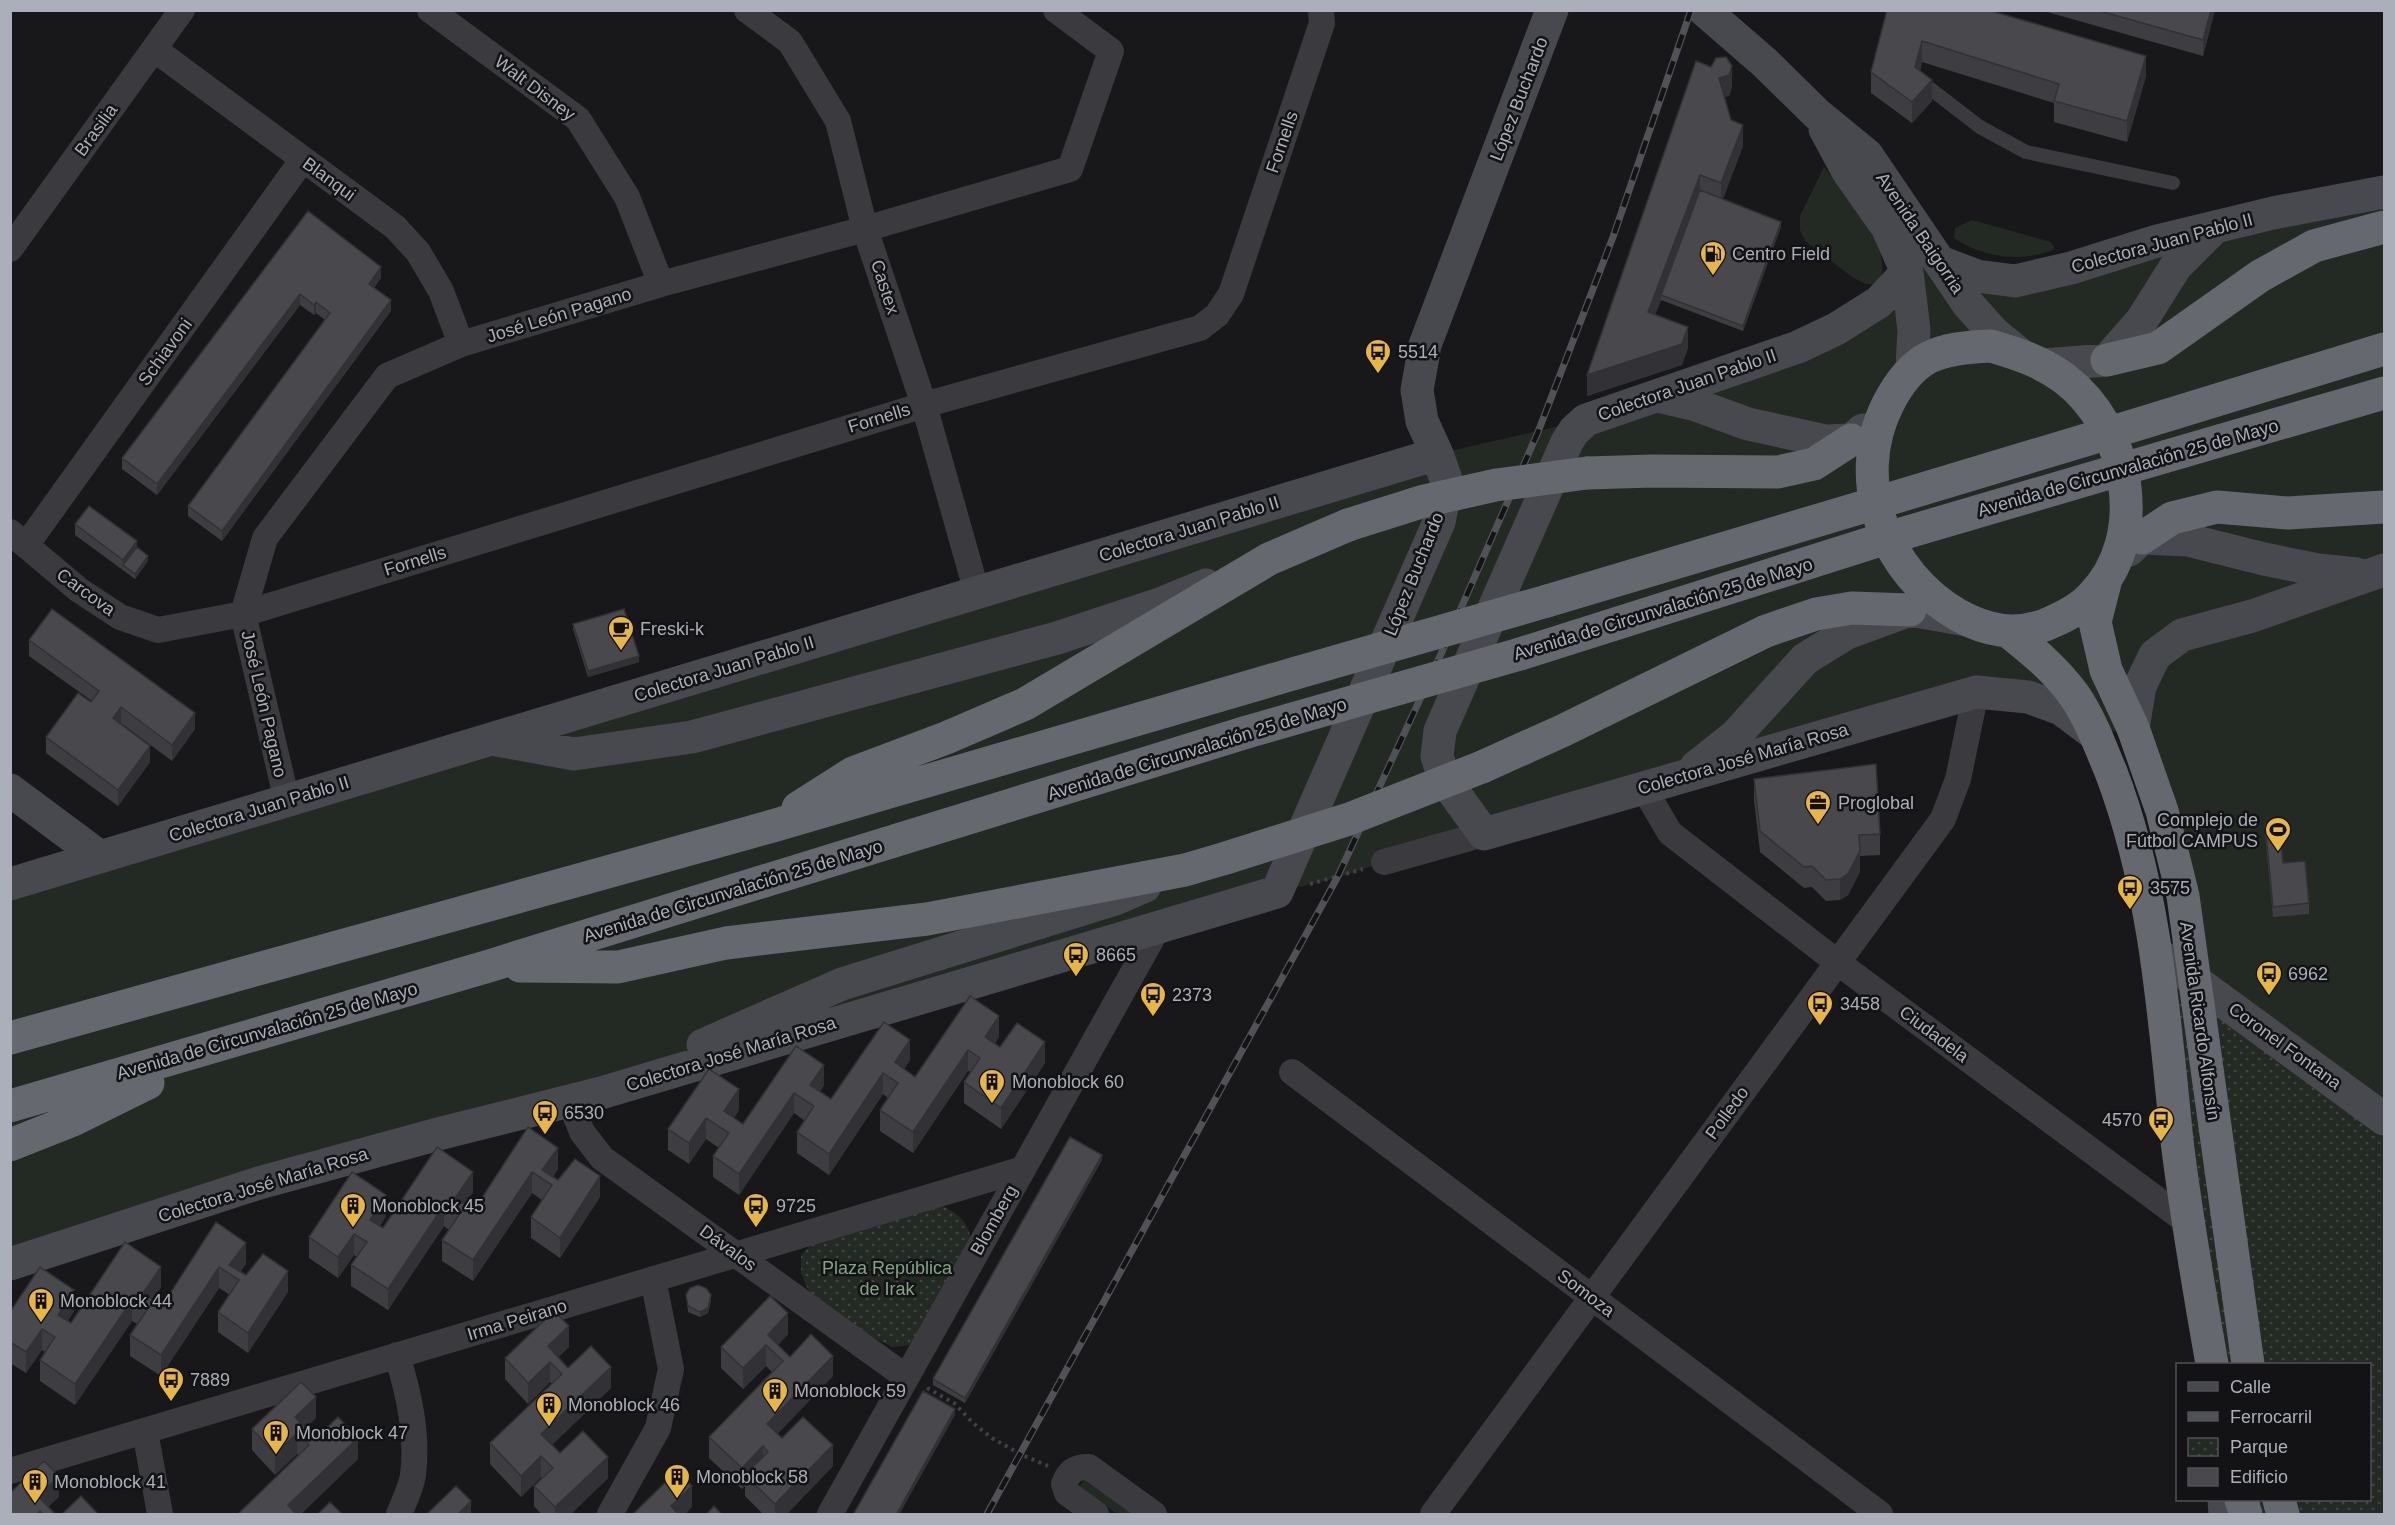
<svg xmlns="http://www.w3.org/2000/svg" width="2395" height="1525" viewBox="0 0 2395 1525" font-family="Arial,sans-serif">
<defs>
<pattern id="park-dots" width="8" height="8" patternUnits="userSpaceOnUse" patternTransform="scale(1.5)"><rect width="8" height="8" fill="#232a24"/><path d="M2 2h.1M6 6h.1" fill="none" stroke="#404642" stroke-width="1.8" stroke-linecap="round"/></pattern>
</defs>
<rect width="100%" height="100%" fill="#18181a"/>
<path fill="#232a24" d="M1824,167C1844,194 1896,249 1879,284H1866L1852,277L1805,241L1800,230V216Z
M2384,192V1119L2195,982L2133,728L2096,735L1976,692L1384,862L1337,878L1277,892L11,1264V884L1437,454L1586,420L1798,347L1907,272L1923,267L1977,276Z
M1972,220L2051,242L2055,249C2021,263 1984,258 1954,238L1955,228Z
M1086,1477L1139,1514H1117L1079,1487Z"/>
<path fill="url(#park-dots)" d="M2157,953L2384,1119V1514H2225L2224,1500H2370V1364H2212Z
M941,1206C960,1213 969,1224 972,1244L911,1345L893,1347L859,1331L810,1294L801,1273V1256L813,1242Z"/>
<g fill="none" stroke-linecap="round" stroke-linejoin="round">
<path stroke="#404146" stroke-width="4" stroke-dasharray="3 4.5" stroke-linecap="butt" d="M1310,884L1363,869
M927,1388L954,1403L973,1423L992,1438L1020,1454L1048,1466"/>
<path stroke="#3a3a3f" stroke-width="14" d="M1928,87L1980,127L2026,152L2173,183"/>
<path stroke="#3a3a3f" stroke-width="26" d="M430,10L578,119L627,197L661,284
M747,10L790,42L838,121L865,229L924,405L977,593
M154,49L395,227L418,252L441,291L461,344
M10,249L182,10
M10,532L79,590L120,617L158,630L243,614L924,405L1200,328L1217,315L1231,294L1322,23L1321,10
M27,544L303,159
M1643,787L1670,833L1837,962L2186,1221
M287,801L243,614L265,538L387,376L461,344L661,284L865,229L1070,169L1111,51L1056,10
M1384,862L1484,834
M1292,1072L1880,1514
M570,1102L582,1132L602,1158L906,1377
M397,1355C409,1394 418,1434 413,1475C411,1488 404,1502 399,1514
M145,1431L160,1514
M10,1471L1023,1169
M610,1514L658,1428L671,1369L653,1279
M830,1514L1159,926
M1096,1514L1067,1493L1064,1484C1069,1471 1075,1467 1089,1467L1154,1514
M1433,1514L1943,819L1958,779L1976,692"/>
<path stroke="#48494f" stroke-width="33" d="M1704,10L1764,62L1817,114L1867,155L1968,304L1994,333L2021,355
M1825,129L1847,170L1887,227L1907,272L1914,330L1912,367
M1940,262L1977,276L2015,281L2071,268L2157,241L2273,213L2384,192
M1907,272L1879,302L1836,329L1798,347L1586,420L1574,431L1567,442L1440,731L1437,756L1444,779L1484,834L1976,692L2028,697L2061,709L2096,735
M2044,365L2107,360L2142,320L2176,266L2214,228
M1658,396L1696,405L1748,424L1826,441L1851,440L1863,430
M2129,550L2142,538L2188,540L2264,559L2318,570L2357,574
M2133,728L2140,686L2155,655L2182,635L2252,616L2384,570
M497,740L574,754L692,737L1057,638L1160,604L1206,585
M1696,767L1735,736L1805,659L1847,633L1910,610L1967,620
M10,790L100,857
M10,884L1437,454
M2157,953L2384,1119
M703,1045L842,984L1115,899L1145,886
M10,1264L259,1183L442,1133L601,1093L1277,892L1439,522L1447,482L1437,454L1422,421L1417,390L1425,345L1552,10
M2224,1500L2225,1514"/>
<path stroke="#666870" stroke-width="33" d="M1991,346C2018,354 2043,362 2065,379C2129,428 2151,537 2091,597C2079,610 2062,618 2045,625C2014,636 1987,631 1958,615C1886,574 1849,481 1888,404C1913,355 1938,348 1991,346Z
M2107,360L2158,348L2260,276L2314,246L2384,227
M2119,430L2384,349
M2133,466L2384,393
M1587,473L1652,471L1778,472L1814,464L1851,440
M2142,538L2172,518L2217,507L2288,513L2384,507
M2105,583L2095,622L2106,670L2133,728L2162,811L2183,896L2248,1364
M1547,601L1866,506
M2009,632C2033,651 2056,670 2074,695C2090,718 2100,746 2111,772C2156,890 2164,1017 2177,1141C2186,1216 2199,1290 2212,1364
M1520,654L1874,542
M1482,767L1562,731L1766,631L1816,614L1852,608L1910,610
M798,808L853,773L946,738L1025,704L1269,559L1348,525
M520,966L618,967L726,943L927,919L1185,870L1226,858
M10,1038L769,827L1296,673
M10,1106L489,966L1247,732
M10,1145L73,1120L148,1083
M2241,1500L2246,1514
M2279,1500L2283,1514"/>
<defs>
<path id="rail" d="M987,1514L1337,878L1441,654L1538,432L1613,237L1691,10"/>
</defs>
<use href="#rail" stroke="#515258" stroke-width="7"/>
<use href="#rail" stroke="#131315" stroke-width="4.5" stroke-dasharray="14" stroke-linecap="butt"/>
<path stroke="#666870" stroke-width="33" d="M1866,506L2119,430
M1348,525L1424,501L1496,485L1587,473
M1874,542L2133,466
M1296,673L1547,601
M1247,732L1520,654
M1226,858L1349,819L1482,767"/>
</g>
<path fill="#3e3e42" d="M1887,10L2146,76L2127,142L2054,122V103L1922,62L1920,71L1932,101L1912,123L1871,93V72Z
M2040,10H2215L2203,56Z
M1711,67L1732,87L1729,96L1724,97L1731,120L1743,146L1723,199L1781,227L1743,331L1661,300L1655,315L1688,348L1682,365L1587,396Z
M308,211L381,278L374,288L391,311L222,541L188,516V506L325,320L316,313L314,315L300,305L157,495L122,469V458Z
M75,524L137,547L148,561L135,579L75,535Z
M573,624L639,662L588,677L573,629Z
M29,640L195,729L172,761L121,723L150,762L118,806L46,753V737L92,701L29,656Z
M1754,779L1880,834V855L1860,856V872L1848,895L1840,900L1826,901L1812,887L1804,888L1760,852L1754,800Z
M2265,824L2283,863L2309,903V914L2273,917L2265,834Z
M970,996L999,1037L995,1043L1000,1047L1045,1063L1001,1129L964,1103V1082L971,1072L968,1071L913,1153L880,1131V1110L888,1098L883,1094L829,1175L797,1153V1132L805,1121L794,1113L739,1195L713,1177V1156L719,1148L706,1139L689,1164L668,1150V1129L739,1110L734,1118L743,1124L796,1046L824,1085L820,1092L831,1099L910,1060L904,1069L915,1077Z
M528,1127L558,1169L553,1177L558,1180L600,1197L560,1258L531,1238V1217L542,1200L532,1193L473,1281L442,1261V1240L449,1230L444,1226L388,1310L351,1286V1265L357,1257L354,1255L338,1278L309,1258V1237L386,1216L380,1226L383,1228L473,1192L465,1205L474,1210Z
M1102,1160L965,1403L933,1385V1379Z
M216,1222L246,1264L240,1271L246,1275L288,1292L248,1353L218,1332V1312L230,1295L219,1288L161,1376L130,1356V1335L137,1324L132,1321L75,1405L40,1381V1360L45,1352L42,1350L26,1373L10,1363V1312L74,1311L68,1321L71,1323L161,1287L153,1300L162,1306Z
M686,1295L711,1301L708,1313L700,1317L688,1312Z
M788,1334L778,1345L790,1357L833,1376L777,1434L782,1438L833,1466L786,1515H764L745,1496V1486L742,1489L709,1458V1437L772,1372L766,1366L743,1389L721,1368V1347Z
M569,1347L558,1357L568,1368L611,1388L552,1445L560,1453L608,1478L570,1515H542L534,1506V1486L542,1478L541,1477L521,1497L490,1464V1443L552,1384L550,1382L528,1404L505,1379V1358Z
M316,1418L305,1428L316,1438L358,1459L300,1515H237L299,1455L297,1454L275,1475L252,1450V1429Z"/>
<path fill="#323236" d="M2211,10H2215L2203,56V40Z
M1922,41V62L1915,88V67Z
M2146,56V76L2127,142V121Z
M1732,66V87L1729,96L1719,98V78Z
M1932,80V101L1912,123V102Z
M1743,125V146L1721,204V183Z
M1700,175V196L1661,295V300L1648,333V312Z
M1781,222V227L1743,331V326Z
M381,267V278L369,294V284Z
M300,294V305L157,495V484Z
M391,300V311L222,541V531Z
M316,302V313L314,315V305Z
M1688,327V348L1682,365L1587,396V375Z
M137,541V552L123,565V560Z
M148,556V561L135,579V574Z
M639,656V662L588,677V671Z
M121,707V723L113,734V718Z
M195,713V729L172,761V745Z
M150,746V762L118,806V790Z
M1860,851V872L1848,895L1840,900V879Z
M999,1016V1037L985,1058V1037Z
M910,1040V1060L896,1082L895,1062Z
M1045,1042V1063L1001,1129V1108Z
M968,1050V1071L913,1153V1132Z
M824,1065V1085L811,1104L810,1085Z
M883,1073V1094L829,1175V1154Z
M739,1089V1110L725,1131L724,1111Z
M794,1093V1113L739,1195V1174Z
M706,1118V1139L689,1164V1143Z
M558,1148V1169L548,1183L542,1170Z
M1102,1155V1160L965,1403V1398Z
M473,1172V1192L458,1215L455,1198Z
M532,1172V1193L473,1281V1260Z
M600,1176V1197L560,1258V1238Z
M386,1195V1216L370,1241V1220Z
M444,1205V1226L388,1310V1289Z
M354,1234V1255L338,1278V1257Z
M246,1243V1264L236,1278L229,1265Z
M161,1267V1287L146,1310L143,1293Z
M219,1267V1288L161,1376V1355Z
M288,1271V1292L248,1353V1333Z
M74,1290V1311L58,1336V1315Z
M711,1295V1301L708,1313L700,1317V1312Z
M132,1300V1321L75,1405V1384Z
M788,1313V1334L773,1351L768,1335Z
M569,1326V1347L552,1363L550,1362V1382L528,1404V1383L548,1346Z
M42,1329V1350L26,1373V1352Z
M766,1345V1366L743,1389V1368Z
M833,1356V1376L767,1445V1424Z
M611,1367V1388L541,1455V1434Z
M316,1397V1418L299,1434L297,1433V1454L275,1475V1454L295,1417Z
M955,1409V1415L899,1515H896Z
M358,1438V1459L300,1515H288V1505Z
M833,1445V1466L786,1515H775V1504Z
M763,1446V1467L745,1475V1486L742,1489V1468Z
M541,1456V1477L521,1497V1476Z
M608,1457V1478L570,1515H555V1507Z
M59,1476V1497L42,1513L40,1511V1515H37L38,1496Z
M692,1486V1507L685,1515H671V1506Z
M471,1501V1515H457Z"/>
<path fill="#48484d" stroke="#323236" stroke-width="1.5" d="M1887,10H1988L2146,56L2127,121L2054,101L2059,84L1922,41L1915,67L1932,80L1912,102L1871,72Z
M2096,10H2211L2203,40Z
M1726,57L1732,66L1729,75L1719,78L1731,120L1743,125L1721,183L1700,175L1648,312L1688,327L1682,344L1587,375L1696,61L1711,67L1716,58Z
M1700,190L1781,222L1743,326L1661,295Z
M308,211L381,267L369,284L391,300L222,531L188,506L330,313L316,302L314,305L300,294L157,484L122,458Z
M89,506L137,541L123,560L75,524Z
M137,547L148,556L135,574L123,565Z
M52,609L195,713L172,745L121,707L113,718L150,746L118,790L46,737L78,693L91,702L99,691L29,640Z
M624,609L639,656L588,671L573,624Z
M1876,764L1880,834L1859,835L1860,851L1848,874L1840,879L1826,880L1812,866L1804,867L1760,831L1754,779Z
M2279,822L2283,863L2305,861L2309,903L2273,907L2265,824Z
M970,996L999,1016L985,1037L1000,1047L1017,1023L1045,1042L1001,1108L964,1082L980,1058L968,1050L913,1132L880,1110L898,1083L883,1073L829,1154L797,1132L814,1106L794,1093L739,1174L713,1156L729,1133L706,1118L689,1143L668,1129L709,1069L739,1089L724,1111L743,1124L796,1046L824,1065L810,1085L831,1099L884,1022L910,1040L895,1062L915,1077Z
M528,1127L558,1148L542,1170L558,1180L575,1159L600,1176L560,1238L531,1217L552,1185L532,1172L473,1260L442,1240L459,1215L444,1205L388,1289L351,1265L367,1242L354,1234L338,1257L309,1237L352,1172L386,1195L370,1220L383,1228L437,1147L473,1172L455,1198L474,1210Z
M1070,1137L1102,1155L965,1398L933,1379Z
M216,1222L246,1243L229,1265L246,1275L263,1254L288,1271L248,1333L218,1312L239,1280L219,1267L161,1355L130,1335L147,1310L132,1300L75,1384L40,1360L55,1337L42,1329L26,1352L10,1342V1312L40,1267L74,1290L58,1315L71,1323L125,1242L161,1267L143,1293L162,1306Z
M698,1285L706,1288L711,1295L708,1308L700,1312L688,1306L686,1295L690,1288Z
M770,1296L788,1313L768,1335L790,1357L811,1334L833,1356L767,1424L782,1438L803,1417L833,1445L775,1504L745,1475L768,1452L763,1446L742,1468L709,1437L783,1361L766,1345L743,1368L721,1347Z
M554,1311L569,1326L548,1346L568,1368L591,1346L611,1367L541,1434L560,1453L583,1431L608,1457L555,1507L534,1486L553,1468L541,1456L521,1476L490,1443L562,1374L550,1362L528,1383L505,1358Z
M301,1382L316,1397L295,1417L316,1438L338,1417L358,1438L288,1505L297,1515H237L309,1445L297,1433L275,1454L252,1429Z
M923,1391L955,1409L896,1515H853Z
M44,1461L59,1476L38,1496L56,1515H44L40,1511L37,1515H10V1493Z
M677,1471L692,1486L671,1506L679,1515H632Z
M456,1486L471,1501L457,1515H426Z
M81,1496L99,1515H61Z
M330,1502L343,1515H317Z
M714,1506L722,1515H706Z"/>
<defs>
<symbol id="fuel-pin" viewBox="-11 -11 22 30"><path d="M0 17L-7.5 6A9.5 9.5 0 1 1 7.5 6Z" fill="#e8b643" stroke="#131315"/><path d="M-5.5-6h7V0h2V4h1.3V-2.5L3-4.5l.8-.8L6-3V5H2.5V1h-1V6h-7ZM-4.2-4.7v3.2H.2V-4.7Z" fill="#111"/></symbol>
<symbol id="bus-pin" viewBox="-11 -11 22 30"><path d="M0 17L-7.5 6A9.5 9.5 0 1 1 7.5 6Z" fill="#e8b643" stroke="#131315"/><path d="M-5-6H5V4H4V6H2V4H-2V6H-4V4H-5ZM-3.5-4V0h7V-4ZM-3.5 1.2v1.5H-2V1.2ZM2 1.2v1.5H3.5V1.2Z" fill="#111"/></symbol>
<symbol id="cafe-pin" viewBox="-11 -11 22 30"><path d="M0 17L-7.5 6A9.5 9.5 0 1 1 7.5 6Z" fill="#e8b643" stroke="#131315"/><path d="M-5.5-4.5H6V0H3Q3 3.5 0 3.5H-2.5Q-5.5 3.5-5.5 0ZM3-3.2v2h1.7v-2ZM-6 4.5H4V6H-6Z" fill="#111"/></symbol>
<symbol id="office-pin" viewBox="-11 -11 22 30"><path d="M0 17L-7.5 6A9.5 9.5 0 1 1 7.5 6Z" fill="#e8b643" stroke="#131315"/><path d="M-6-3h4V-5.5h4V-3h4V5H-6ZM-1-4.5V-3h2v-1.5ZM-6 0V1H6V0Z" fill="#111"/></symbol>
<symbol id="stadium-pin" viewBox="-11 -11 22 30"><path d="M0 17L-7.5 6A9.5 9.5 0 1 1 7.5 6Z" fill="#e8b643" stroke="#131315"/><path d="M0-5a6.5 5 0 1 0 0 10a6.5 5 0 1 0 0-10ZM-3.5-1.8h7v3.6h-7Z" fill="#111"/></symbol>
<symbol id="building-pin" viewBox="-11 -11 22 30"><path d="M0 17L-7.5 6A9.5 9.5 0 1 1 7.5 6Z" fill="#e8b643" stroke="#131315"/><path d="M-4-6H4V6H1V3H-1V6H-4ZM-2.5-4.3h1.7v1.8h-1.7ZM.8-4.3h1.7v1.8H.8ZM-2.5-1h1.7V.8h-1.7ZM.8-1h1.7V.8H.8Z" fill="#111"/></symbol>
</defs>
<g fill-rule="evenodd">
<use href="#fuel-pin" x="1698" y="239" width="30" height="40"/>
<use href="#bus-pin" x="1363" y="337" width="30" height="40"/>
<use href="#cafe-pin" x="606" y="614" width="30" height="40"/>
<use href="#office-pin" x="1803" y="788" width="30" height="40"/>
<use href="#stadium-pin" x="2263" y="815" width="30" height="40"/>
<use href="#bus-pin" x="2115" y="873" width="30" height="40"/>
<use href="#bus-pin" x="1061" y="940" width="30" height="40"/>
<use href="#bus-pin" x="2254" y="959" width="30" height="40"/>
<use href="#bus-pin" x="1138" y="980" width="30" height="40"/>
<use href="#bus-pin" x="1805" y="989" width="30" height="40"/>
<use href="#building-pin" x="977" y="1067" width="30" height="40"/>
<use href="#bus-pin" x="530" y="1098" width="30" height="40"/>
<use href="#bus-pin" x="2146" y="1105" width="30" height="40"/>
<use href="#building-pin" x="338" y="1191" width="30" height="40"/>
<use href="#bus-pin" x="741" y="1191" width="30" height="40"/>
<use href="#building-pin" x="26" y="1286" width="30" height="40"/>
<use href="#bus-pin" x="156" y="1365" width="30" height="40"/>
<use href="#building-pin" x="760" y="1376" width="30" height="40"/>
<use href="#building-pin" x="534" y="1390" width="30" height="40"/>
<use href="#building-pin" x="261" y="1418" width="30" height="40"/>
<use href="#building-pin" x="662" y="1462" width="30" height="40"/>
<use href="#building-pin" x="20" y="1467" width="30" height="40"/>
</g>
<g text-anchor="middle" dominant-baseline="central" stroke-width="5" stroke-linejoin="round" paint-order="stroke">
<g font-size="18" fill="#abafb9" stroke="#131315">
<text transform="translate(535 88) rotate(37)">Walt Disney</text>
<text transform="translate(1519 99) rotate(-69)">López Buchardo</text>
<text transform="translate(96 130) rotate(-54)">Brasilia</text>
<text transform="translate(1282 142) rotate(-71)">Fornells</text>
<text transform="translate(329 179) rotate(36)">Blanqui</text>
<text transform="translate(1920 233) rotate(56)">Avenida Baigorria</text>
<text transform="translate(2162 243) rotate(-15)">Colectora Juan Pablo II</text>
<text transform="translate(885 287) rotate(72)">Castex</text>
<text transform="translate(559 315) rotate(-17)">José León Pagano</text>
<text transform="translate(165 352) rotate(-54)">Schiavoni</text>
<text transform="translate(1687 385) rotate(-19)">Colectora Juan Pablo II</text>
<text transform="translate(879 418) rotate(-17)">Fornells</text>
<text transform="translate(2128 468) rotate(-16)">Avenida de Circunvalación 25 de Mayo</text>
<text transform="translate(1189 529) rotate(-17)">Colectora Juan Pablo II</text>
<text transform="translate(415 561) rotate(-17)">Fornells</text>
<text transform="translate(1414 574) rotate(-68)">López Buchardo</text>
<text transform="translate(86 592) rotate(36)">Carcova</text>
<text transform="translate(1663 609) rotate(-17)">Avenida de Circunvalación 25 de Mayo</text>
<text transform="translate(724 669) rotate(-17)">Colectora Juan Pablo II</text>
<text transform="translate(264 704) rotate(77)">José León Pagano</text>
<text transform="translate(1197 749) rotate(-17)">Avenida de Circunvalación 25 de Mayo</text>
<text transform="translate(1743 759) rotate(-16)">Colectora José María Rosa</text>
<text transform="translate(259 809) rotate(-17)">Colectora Juan Pablo II</text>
<text transform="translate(733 891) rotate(-17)">Avenida de Circunvalación 25 de Mayo</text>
<text transform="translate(2200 1021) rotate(82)">Avenida Ricardo Alfonsín</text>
<text transform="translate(267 1031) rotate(-16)">Avenida de Circunvalación 25 de Mayo</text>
<text transform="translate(1934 1034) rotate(37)">Ciudadela</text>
<text transform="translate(2285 1046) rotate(36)">Coronel Fontana</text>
<text transform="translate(731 1054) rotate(-17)">Colectora José María Rosa</text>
<text transform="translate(1727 1113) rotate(-54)">Polledo</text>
<text transform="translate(263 1185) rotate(-17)">Colectora José María Rosa</text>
<text transform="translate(994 1220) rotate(-61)">Blomberg</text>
<text transform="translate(728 1248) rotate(36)">Dávalos</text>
<text transform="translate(1586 1293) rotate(37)">Somoza</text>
<text transform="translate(517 1320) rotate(-17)">Irma Peirano</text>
</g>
<g font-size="18" fill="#abafb9" stroke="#131315" text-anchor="start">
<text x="1732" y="254">Centro Field</text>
<text x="1398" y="352">5514</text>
<text x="640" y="629">Freski-k</text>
<text x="1838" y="803">Proglobal</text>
<text x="2258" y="820" text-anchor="end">Complejo de<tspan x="2258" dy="21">Fútbol CAMPUS</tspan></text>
<text x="2150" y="888">3575</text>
<text x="1096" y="955">8665</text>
<text x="2288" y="974">6962</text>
<text x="1172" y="995">2373</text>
<text x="1840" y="1004">3458</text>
<text x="1012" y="1082">Monoblock 60</text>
<text x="564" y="1113">6530</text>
<text x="2142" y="1120" text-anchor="end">4570</text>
<text x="372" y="1206">Monoblock 45</text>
<text x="776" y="1206">9725</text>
<text x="60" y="1301">Monoblock 44</text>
<text x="190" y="1380">7889</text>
<text x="794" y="1391">Monoblock 59</text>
<text x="568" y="1405">Monoblock 46</text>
<text x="296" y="1433">Monoblock 47</text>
<text x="696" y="1477">Monoblock 58</text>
<text x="54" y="1482">Monoblock 41</text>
</g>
<g font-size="18" fill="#84a387" stroke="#131315">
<text x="887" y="1268">Plaza República<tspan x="887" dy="21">de Irak</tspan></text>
</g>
</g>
<rect width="2395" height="1525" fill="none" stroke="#abafb9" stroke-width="24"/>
<rect x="2176" y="1363" width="195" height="138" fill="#131315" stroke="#505157" stroke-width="1.5"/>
<rect x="2188" y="1382" width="30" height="9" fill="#48494f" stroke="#505157" stroke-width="1.5"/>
<text x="2230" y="1393" font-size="18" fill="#abafb9">Calle</text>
<rect x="2188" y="1412" width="30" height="9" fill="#515258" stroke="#505157" stroke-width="1.5"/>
<text x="2230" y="1423" font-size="18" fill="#abafb9">Ferrocarril</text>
<rect x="2188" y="1438" width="30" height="18" fill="url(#park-dots)" stroke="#505157" stroke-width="1.5"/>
<text x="2230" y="1453" font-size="18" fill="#abafb9">Parque</text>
<rect x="2188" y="1468" width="30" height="18" fill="#48484d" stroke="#505157" stroke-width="1.5"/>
<text x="2230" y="1483" font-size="18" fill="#abafb9">Edificio</text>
</svg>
